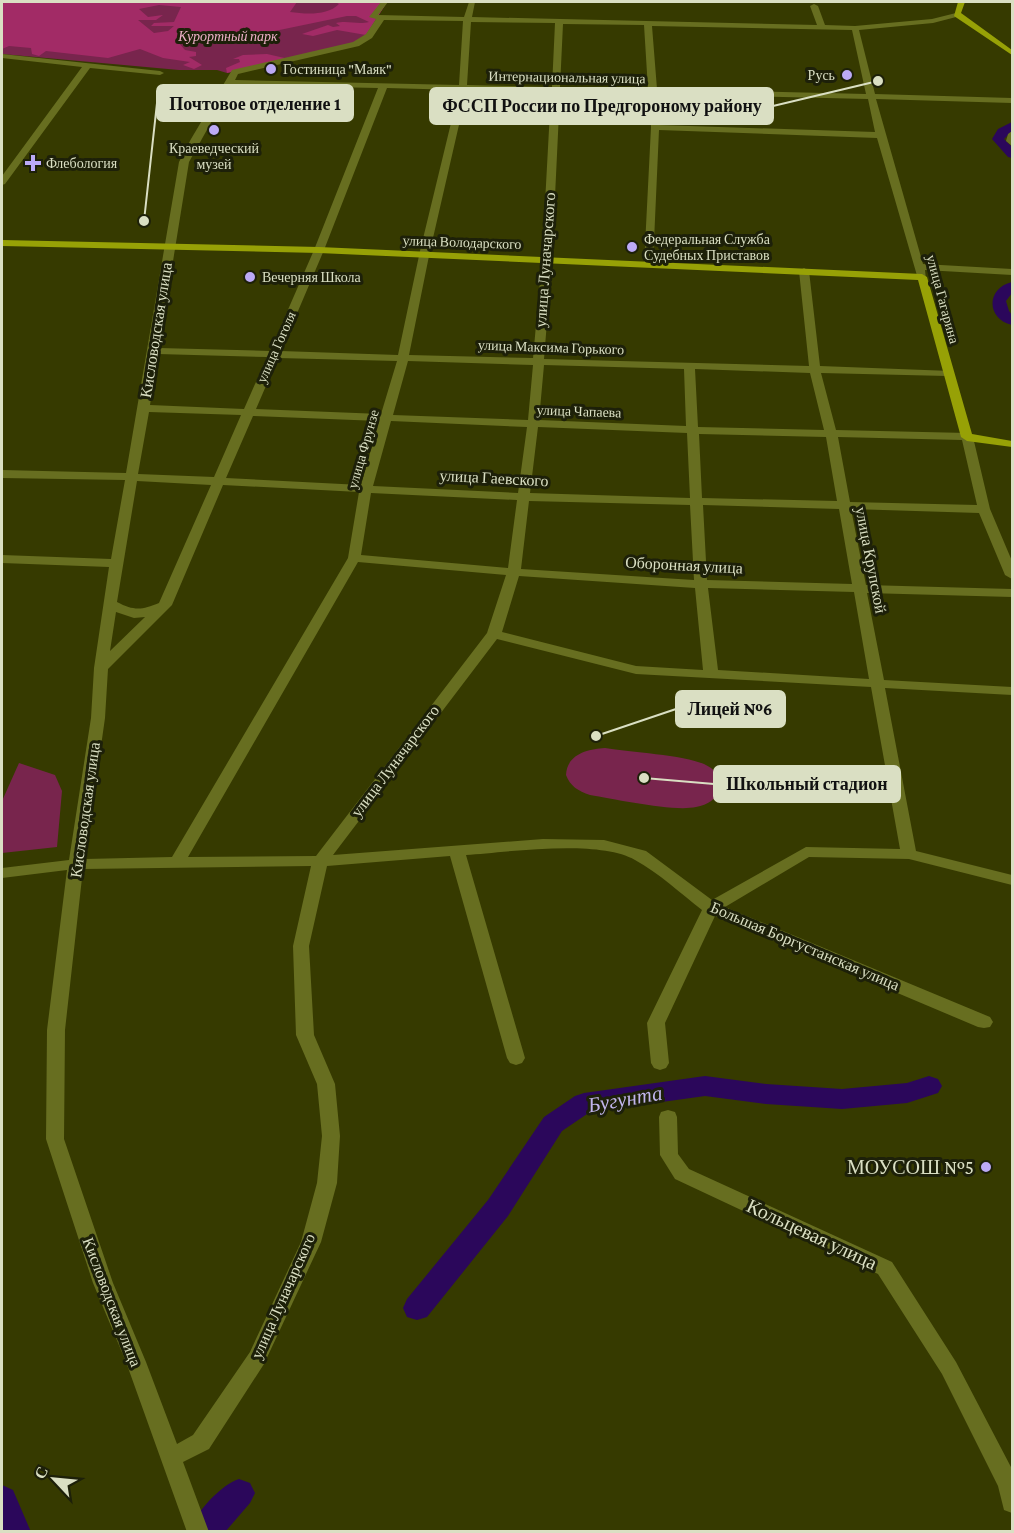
<svg xmlns="http://www.w3.org/2000/svg" width="1014" height="1533" viewBox="0 0 1014 1533" font-family="'Crimson Pro',serif">
<rect width="100%" height="100%" fill="#363a00"/>
<path fill="#78254d" d="M2,2H387L366,35L353,43L227,73L217,70H179L2,54Z
M605,748C630,752 683,755 704,764C715,769 722,777 721,789C716,799 708,805 696,807C673,812 615,799 590,795C578,791 570,786 566,775C567,754 588,749 605,748Z
M19,763L55,775L62,791L57,847L2,853V801Z"/>
<path fill="#a22b66" fill-rule="evenodd" d="M2,2H297L290,12C306,14 327,16 339,4L335,2H387L366,35L337,30L313,36L302,34L328,25L333,27L340,26L336,23C348,20 357,25 369,22L356,16H347L265,33L178,42L185,50L196,52V56L189,57L202,65L194,69L183,65L190,62L163,58L140,49L108,58L46,51L39,56L32,54L31,48L9,46L2,49ZM159,5L181,7L174,22L154,23L151,26H174L168,31L154,33L138,20H156L163,15L148,17L139,9Z
M267,54L289,59L227,73L226,68L240,62L239,59H233L243,55Z"/>
<g fill="none" stroke-linecap="round" stroke-linejoin="round">
<path fill="#2b075b" fill-rule="evenodd" d="M1012,122V131L1004,139L1012,147V158L1008,157L992,139L998,129Z
M1012,282V293L1006,301L1009,311L1012,315V325C986,319 986,288 1012,282Z
M705,1076L766,1084L842,1089L907,1083L929,1076L938,1079L942,1086L938,1093L907,1103L842,1109L766,1104L705,1096L590,1112L562,1131L508,1216L427,1317L417,1320L407,1317L403,1308L407,1299L488,1200L544,1117L575,1096L584,1093Z
M239,1479L250,1483L255,1493L250,1503L225,1532H188C197,1512 219,1486 239,1479Z
M2,1485L13,1490L31,1532H2Z"/>
<path fill="#676e20" fill-rule="evenodd" d="M381,2H388L378,15L464,17L469,2H475L472,17L817,25L810,6L814,4L818,6L825,25L855,26L932,19L960,12V16L933,23L859,30L875,94L1012,98V103L876,99L923,264L1012,269V275L925,270L926,279H918L877,138L659,130L653,264L644,266L651,127L649,94L560,92L552,259L544,359L809,366L799,271L804,268L809,271L820,366L951,371L953,373L947,376L821,373L836,430L967,433L973,437L990,509L1012,561V579L1005,575L979,513L851,509L866,585L1012,589V597L867,593L884,680L1012,687V695L885,688L916,851L1012,875V885L909,859L809,857L725,907L990,1017L993,1022L990,1027L984,1028L978,1027L715,916L665,1023L669,1063L666,1068L660,1070L654,1068L651,1063L647,1023L702,910C680,893 659,873 635,860C599,839 508,852 466,855L525,1058L522,1063L516,1065L510,1063L507,1058L450,856L327,866L309,946L314,1035L335,1084L340,1136L337,1183L321,1242L264,1364L209,1449L183,1462L209,1532H187L126,1362L93,1283L46,1139L47,1030L67,870L2,878V868L69,860L91,718L94,668L109,567L2,563V555L111,559L125,480L2,478V470L126,473L179,162L191,139L232,70L353,42L366,34L376,19L369,17ZM384,20L463,21L459,85L235,80L238,74L359,46L372,38ZM471,22L555,23L552,87L467,85ZM563,24L644,25L648,89L560,87ZM652,26L852,30L866,94L657,89ZM232,85L378,88L314,250L270,351L159,348L189,162ZM387,88L459,90L420,251L398,355L281,351L324,250ZM467,90L551,92L542,259L533,358L409,355L430,251ZM657,94L868,99L875,132L659,125ZM158,354L267,357L244,409L150,405ZM278,358L397,361L381,414L256,409ZM408,361L533,365L528,420L393,415ZM544,365L684,369L686,426L539,420ZM695,369L810,373L824,430L698,427ZM149,412L241,415L214,477L138,474ZM253,416L379,421L361,485L226,478ZM391,421L527,427L518,493L373,486ZM538,427L687,433L690,498L530,493ZM699,434L826,437L837,501L702,498ZM838,437L962,440L977,505L850,502ZM137,481L211,485L159,603C142,610 134,611 117,602ZM223,485L359,492L348,558L172,857L85,859L105,718L108,669L172,605ZM371,493L517,500L508,568L361,555ZM529,501L690,505L694,580L521,569ZM703,505L839,509L852,584L707,580ZM358,562L506,575L487,633L316,856L188,857ZM519,576L695,588L703,670L636,666L502,632ZM708,588L854,592L869,679L718,670ZM116,612L134,618L145,617L110,651ZM497,639L636,674L871,687L900,849L806,847L712,900L646,851L604,840L543,839L333,855ZM311,866L293,946L296,1035L317,1084L322,1136L317,1183L301,1242L250,1352L193,1435L177,1444L146,1362L113,1283L64,1139L65,1030L83,869Z
M2,54L160,71L164,73L160,75L90,68L5,184L2,185V176L82,67L2,58Z
M1012,131V146L1006,141L1008,134Z
M668,1110L675,1112L677,1117L678,1154L689,1169L892,1262L956,1362L1012,1469V1513L1004,1510L998,1486L942,1374L878,1274L675,1179L660,1155L659,1117L661,1112Z"/>
<path fill="#97a106" fill-rule="evenodd" d="M958,2H965L961,13L1012,50V55L954,16Z
M2,240L319,247L922,274L927,277L972,434L1012,441V447L967,441L961,437L918,280L319,253L2,246Z"/>
</g>
<g fill="#bcaaf6" stroke="#1d2009" stroke-width="2">
<circle cx="271" cy="69" r="6"/>
<circle cx="847" cy="75" r="6"/>
<circle cx="214" cy="130" r="6"/>
<path d="M30 154h6v6h6v6h-6v6h-6v-6h-6v-6h6z"/>
<circle cx="632" cy="247" r="6"/>
<circle cx="250" cy="277" r="6"/>
<circle cx="986" cy="1167" r="6"/>
</g>
<g text-anchor="middle" dominant-baseline="central" stroke-width="6" stroke-linejoin="round" paint-order="stroke">
<g font-size="14" font-style="italic" fill="#eeb1c8" stroke="#1d2009">
<text x="228" y="36">Курортный парк</text>
</g>
<g font-size="14" fill="#dadfc3" stroke="#1d2009" text-anchor="start">
<text x="283" y="69">Гостиница "Маяк"</text>
<text x="835" y="75" text-anchor="end">Русь</text>
<text x="214" y="148" text-anchor="middle">Краеведческий<tspan x="214" dy="16">музей</tspan></text>
<text x="46" y="163">Флебология</text>
<text x="644" y="239">Федеральная Служба<tspan x="644" dy="16">Судебных Приставов</tspan></text>
<text x="262" y="277">Вечерняя Школа</text>
</g>
<g font-size="14" fill="#dadfc3" stroke="#1d2009">
<text transform="translate(567 77) rotate(1)">Интернациональная улица</text>
<text transform="translate(462 242) rotate(2)">улица Володарского</text>
<text transform="translate(943 299) rotate(75)">улица Гагарина</text>
<text transform="translate(276 347) rotate(-66)">улица Гоголя</text>
<text transform="translate(551 347) rotate(2)">улица Максима Горького</text>
<text transform="translate(579 411) rotate(2)">улица Чапаева</text>
<text transform="translate(363 449) rotate(-74)">улица Фрунзе</text>
</g>
<g font-size="16" fill="#dadfc3" stroke="#1d2009">
<text transform="translate(545 260) rotate(-86)">улица Луначарского</text>
<text transform="translate(156 330) rotate(-81)">Кисловодская улица</text>
<text transform="translate(494 478) rotate(3)">улица Гаевского</text>
<text transform="translate(871 560) rotate(79)">улица Крупской</text>
<text transform="translate(684 565) rotate(3)">Оборонная улица</text>
<text transform="translate(395 761) rotate(-53)">улица Луначарского</text>
<text transform="translate(85 810) rotate(-82)">Кисловодская улица</text>
<text transform="translate(805 946) rotate(23)">Большая Боргустанская улица</text>
<text transform="translate(283 1296) rotate(-66)">улица Луначарского</text>
<text transform="translate(112 1302) rotate(69)">Кисловодская улица</text>
</g>
<g font-size="20" fill="#dadfc3" stroke="#1d2009" text-anchor="end">
<text x="974" y="1167">МОУСОШ №5</text>
</g>
<g font-size="20" fill="#dadfc3" stroke="#1d2009">
<text transform="translate(812 1234) rotate(25)">Кольцевая улица</text>
</g>
<g font-size="21" font-style="italic" fill="#c1b5ec" stroke="#1d2009">
<text transform="translate(625 1099) rotate(-10)">Бугунта</text>
</g>
</g>
<path fill="none" stroke="#dadfc3" stroke-width="2" d="M144 221L157 103M878 81L773 106M596 736L676 709M644 778L714 784"/>
<g fill="#dadfc3" stroke="#1d2009" stroke-width="2">
<circle cx="144" cy="221" r="6"/>
<circle cx="878" cy="81" r="6"/>
<circle cx="596" cy="736" r="6"/>
<circle cx="644" cy="778" r="6"/>
</g>
<g fill="#dadfc3" stroke="#dadfc3" stroke-width="2">
<rect x="157" y="85" width="196" height="36" rx="6"/>
<rect x="430" y="88" width="343" height="36" rx="6"/>
<rect x="676" y="691" width="109" height="36" rx="6"/>
<rect x="714" y="766" width="186" height="36" rx="6"/>
</g>
<g font-size="18" text-anchor="middle" font-weight="bold" fill="#111">
<text x="255" y="110">Почтовое отделение 1</text>
<text x="602" y="112">ФССП России по Предгороному району</text>
<text x="730" y="715">Лицей №6</text>
<text x="807" y="790">Школьный стадион</text>
</g>
<rect width="1014" height="1533" fill="none" stroke="#dadfc3" stroke-width="6"/>
<g transform="translate(54 1479) rotate(296)" stroke="#1d2009" stroke-width="4.5" paint-order="stroke">
<path d="M0-4.5L10 22L0 15L-10 22Z" fill="#dadfc3"/>
<text y="-9" font-size="16" font-weight="bold" text-anchor="middle" fill="#dadfc3">С</text>
</g>
</svg>
